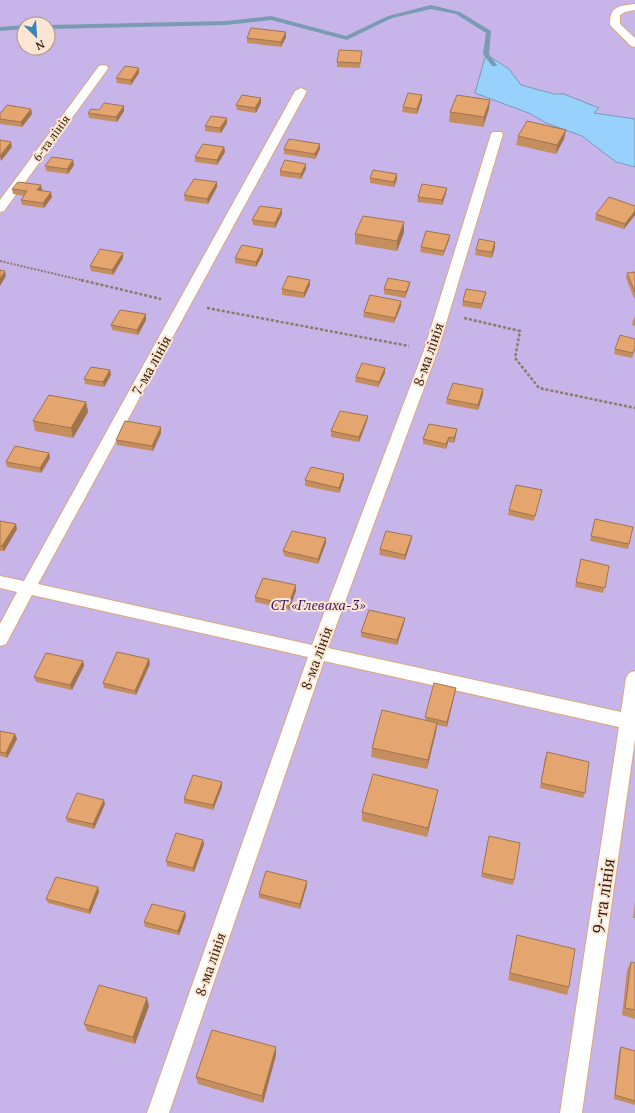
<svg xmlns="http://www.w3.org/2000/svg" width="635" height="1113" viewBox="0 0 635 1113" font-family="'PT Serif',serif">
<rect width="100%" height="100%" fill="#fce5d3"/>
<path fill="#c7b4e9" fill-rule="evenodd" d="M0,0H635V1113H0ZM24,24H48V48H24Z"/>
<path fill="#98d1fb" stroke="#799bb3" d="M486,54L509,69L521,85L554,94H564L599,108L594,113L635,119V167L616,162L582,136L546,123L531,114L475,93Z"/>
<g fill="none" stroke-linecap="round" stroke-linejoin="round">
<path fill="#799bb3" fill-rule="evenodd" d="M431,5L460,12L491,31L489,54L497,65L496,66H492L483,54L486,33L456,14L431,9L392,18L347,40L271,20L226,25L48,29V25L226,21L271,16L346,36L388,16Z
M24,25V29L0,31V27Z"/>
<defs>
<path id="lane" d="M635,4V10L625,12L620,15V24L635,38V47L631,46L610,25C610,6 618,6 635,4Z
M103,65L107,66L108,68L107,70L4,211L0,212V200L99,66Z
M301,88L307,91L38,584L312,645L424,350L491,134L493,132H501L503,134L438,350L328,648L621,712L626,678L629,673L635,671V739L582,1113H560L619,727L324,661L169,1113H147L308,657L32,595L6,644L0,646V624L17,592L0,588V576L24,581L295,91Z"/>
</defs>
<use href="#lane" stroke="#dba77b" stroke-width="2"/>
<path stroke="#8e7967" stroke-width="2" stroke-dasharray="2 1.5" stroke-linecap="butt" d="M0,261L85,281"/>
<path stroke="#8e7967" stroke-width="2.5" stroke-dasharray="3 2" stroke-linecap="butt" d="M81,280L161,299
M207,308L409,346
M464,318L520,331L515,358L539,388L635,408"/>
<use href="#lane" fill="#fff" fill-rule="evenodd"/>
</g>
<path fill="#c58e5f" d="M286,37L281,47L247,43V38Z
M362,51L360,68L337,67V62Z
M139,73L131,85L117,83L116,78Z
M422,95V100L417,114L402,112L403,107Z
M261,103L256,113L237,110L236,105Z
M31,109L32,114L22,127L0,124V114Z
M489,109L483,127L449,122L450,112Z
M99,110L124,111L117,122L89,118L88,113Z
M227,123L221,133L205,131V126Z
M566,130L564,139L556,154L516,145L518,136Z
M320,144V149L315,159L284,154V149Z
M224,147L225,152L217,165L195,162V157Z
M74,165L68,174L46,171L45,166Z
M306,169L301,179L280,176V171Z
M397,174V179L394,187L370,183V178Z
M217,182V187L208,204L185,201L184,195Z
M12,189L42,190L52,197L44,208L22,205L21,200L24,196L13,194Z
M446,193L442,205L417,202L418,197Z
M635,206V215L624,229L595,220L596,214Z
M282,209V214L275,228L253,225L252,220Z
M404,232L397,251L355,244V234Z
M450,235L449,240L443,256L420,252L421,247Z
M495,242V247L492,258L475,255L476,250Z
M263,249V254L256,267L235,263V258Z
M123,258L113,275L91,271L90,266Z
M635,272V298H634L626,278L627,273Z
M310,285L304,298L282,295V289Z
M409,287L405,298L384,294V289Z
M485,297L481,309L462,306L463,301Z
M401,306L394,323L363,317L364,312Z
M146,314V320L138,335L112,330L111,325Z
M635,317V326L632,325L633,320Z
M635,339V350L632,358L614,354L615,349Z
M385,368V373L378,387L355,382L356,377Z
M110,370L111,375L104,387L85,384L84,379Z
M483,389V394L478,410L446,404L447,399Z
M86,402L88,412L73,438L35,431L33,421Z
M368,416L367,421L359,442L331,437V431Z
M457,429L456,435L454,443L448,442L446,449L423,444V439Z
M161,433L153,451L117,445L116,440Z
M49,453L50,458L41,473L7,467L6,462Z
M344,474V479L339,493L305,486V480Z
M542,490L534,521L508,515L509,510Z
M595,519L629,544L628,549L590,541Z
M0,521L17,529L4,551H0Z
M412,536L411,541L405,560L379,555L380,549Z
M326,543L318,564L284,556L283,551Z
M581,559L609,566L603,593L575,587Z
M296,585V591L289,610L255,602V597Z
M405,618L404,623L397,645L361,637V632Z
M83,661L84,666L72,690L36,682L34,677Z
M150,664L136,695L104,688L103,683Z
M455,693L447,727L437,725L436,732L427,769L371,757L372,748L425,720V717Z
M0,731L15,734L17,739L7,758L0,756Z
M545,757L585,793L583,798L540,788Z
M222,787L213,810L184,803V799Z
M436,799L427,837L362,821V812Z
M105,804L94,829L67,822L66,818Z
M489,836L514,880L513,885L481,877Z
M203,840L204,844L194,872L167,866L166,861Z
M307,885L300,909L259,898V894Z
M98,887L99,892L90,914L48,903L46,899Z
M635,901V918H633Z
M186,916L179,935L145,927L144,922Z
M517,935L569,987L567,995L508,980Z
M631,962L635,963V1019L622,1015L627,970Z
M149,1006L135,1044L87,1031L84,1024Z
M621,1047L635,1051V1105L614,1099L619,1051Z
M276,1055L263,1103L198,1084L196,1077Z"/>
<path fill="#a0744d" d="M286,32V37L281,47V42Z
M139,68V73L131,85V80Z
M422,95V100L417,114V109Z
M261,98V103L256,113L255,108Z
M490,100L489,109L483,127L484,117Z
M124,106V111L117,122L116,117Z
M31,109L32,114L22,127L21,122Z
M227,118V123L221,133L220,128Z
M566,130L564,139L556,154L557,145Z
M11,142L12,147L1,161L0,156Z
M320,144V149L315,159V154Z
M224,147L225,152L217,165V160Z
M73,160L74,165L68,174L67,169Z
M306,164V169L301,179V174Z
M397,174V179L394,187V182Z
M217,182V187L208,204L207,199Z
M41,185L42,190H37Z
M447,188L446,193L442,205V200Z
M51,192L52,197L44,208L43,203Z
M282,209V214L275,228V223Z
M635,211V215L624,229L625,224Z
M404,222V232L397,251V241Z
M450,235L449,240L443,256L444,251Z
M495,242V247L492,258V252Z
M263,249V254L256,267V262Z
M123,253V258L113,275L112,270Z
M5,271L6,276L0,286V279Z
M310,280V285L304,298V293Z
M410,282L409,287L405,298L406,292Z
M486,292L485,297L481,309L482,304Z
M401,301V306L394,323L395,318Z
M146,314V320L138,335L137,330Z
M385,368V373L378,387L379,382Z
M110,370L111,375L104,387L103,382Z
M483,389V394L478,410V405Z
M86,402L88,412L73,438L71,428Z
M368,416L367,421L359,442V437Z
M161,427V433L153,451L152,446Z
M457,429L456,435L454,443V438Z
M449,437L448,442L446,449V444Z
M49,453L50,458L41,473L40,468Z
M344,474V479L339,493V488Z
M16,524L17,529L4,551L2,546Z
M412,536L411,541L405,560V555Z
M326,538V543L318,564V559Z
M296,585V591L289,610L288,605Z
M405,618L404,623L397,645V640Z
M149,659L150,664L136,695L135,691Z
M83,661L84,666L72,690L70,685Z
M456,688L455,693L447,727V722Z
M437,723L436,732L427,769L428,760Z
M15,734L17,739L7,758L6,753Z
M222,782V787L213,810V805Z
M438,790L436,799L427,837L428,828Z
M104,800L105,804L94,829L93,824Z
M203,840L204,844L194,872L193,868Z
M307,881V885L300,909V904Z
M98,887L99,892L90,914L89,910Z
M185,912L186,916L179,935L178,931Z
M147,998L149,1006L135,1044L133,1037Z
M276,1047V1055L263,1103L262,1096Z"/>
<path fill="#e5a56e" stroke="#a0744d" d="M251,28L286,32L281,42L247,38Z
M339,50L362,51L360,63L337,62Z
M125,66L139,68L131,80L116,78Z
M408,93L422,95L417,109L403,107Z
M242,95L261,98L255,108L236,105Z
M457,95L490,100L484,117L450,112Z
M104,103L124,106L116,117L88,113L91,109L99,110Z
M7,105L31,109L21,122L0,119V114Z
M211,116L227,118L220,128L205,126Z
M527,121L566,130L557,145L518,136Z
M289,139L320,144L315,154L284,149Z
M0,140L11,142L0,156Z
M203,144L224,147L217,160L195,157Z
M52,157L73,160L67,169L45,166Z
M285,160L306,164L301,174L280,171Z
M373,170L397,174L394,182L370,178Z
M194,179L217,182L207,199L184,195Z
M18,182L41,185L37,190L51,192L43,203L21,200L27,191L12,189Z
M422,184L447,188L442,200L418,197Z
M609,197L635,206V211L625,224L596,214Z
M260,206L282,209L275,223L252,220Z
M363,216L404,222L397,241L355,234Z
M426,231L450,235L444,251L421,247Z
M479,239L495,242L492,252L476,250Z
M242,245L263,249L256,262L235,258Z
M100,249L123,253L112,270L90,266Z
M0,270L5,271L0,279Z
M635,272V292L627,273Z
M288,276L310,280L304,293L282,289Z
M388,278L410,282L406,292L384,289Z
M466,289L486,292L482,304L463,301Z
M370,295L401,301L395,318L364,312Z
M120,310L146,314L137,330L111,325Z
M620,335L635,339V348L633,353L615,349Z
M362,363L385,368L379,382L356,377Z
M91,367L110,370L103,382L84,379Z
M453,383L483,389L478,405L447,399Z
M49,395L86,402L71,428L33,421Z
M340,411L368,416L359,437L331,431Z
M125,421L161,427L152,446L116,440Z
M429,424L457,429L454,438L449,437L446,444L423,439Z
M15,446L49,453L40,468L6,462Z
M311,467L344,474L339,488L305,480Z
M516,485L542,490L535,516L509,510Z
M595,519L633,527L629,544L591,536Z
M0,521L16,524L2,546H0Z
M292,531L326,538L318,559L283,551Z
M386,531L412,536L405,555L380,549Z
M581,559L609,566L605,588L576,582Z
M263,578L296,585L288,605L255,597Z
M369,610L405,618L397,640L361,632Z
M117,652L149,659L135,691L103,683Z
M46,653L83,661L70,685L34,677Z
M434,683L456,688L447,722L425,717Z
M382,710L437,723L428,760L372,748Z
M0,731L15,734L6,753L0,752Z
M547,752L589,762L585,793L541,783Z
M373,774L438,790L428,828L362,812Z
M193,775L222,782L213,805L184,799Z
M77,793L104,800L93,824L66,818Z
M176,833L203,840L193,868L166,861Z
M489,836L520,843L514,880L482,873Z
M266,871L307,881L300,904L259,894Z
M56,877L98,887L89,910L46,899Z
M152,904L185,912L178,931L144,922Z
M517,935L575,949L569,987L510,973Z
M631,962L635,963V1010L625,1008Z
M99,985L147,998L133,1037L84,1024Z
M212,1030L276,1047L262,1096L196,1077Z
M621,1047L635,1051V1101L615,1095Z"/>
<g text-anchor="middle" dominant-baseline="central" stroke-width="4" stroke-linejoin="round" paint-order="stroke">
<g font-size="12" fill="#321e0c" stroke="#fce5d3">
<text transform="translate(51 138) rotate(-54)">6-та лінія</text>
</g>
<g font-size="14" fill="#321e0c" stroke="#fce5d3">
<text transform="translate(428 354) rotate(-71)">8-ма лінія</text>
<text transform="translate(151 365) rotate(-61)">7-ма лінія</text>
<text transform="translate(316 658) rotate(-70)">8-ма лінія</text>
<text transform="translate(210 964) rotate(-71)">8-ма лінія</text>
</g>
<g font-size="14" font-style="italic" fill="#3f1869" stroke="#fce5d3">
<text x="318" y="604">СТ «Глеваха-3»</text>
</g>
<g font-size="17" fill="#321e0c" stroke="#fce5d3">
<text transform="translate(603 896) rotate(-82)">9-та лінія</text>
</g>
</g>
<g transform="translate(36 36) rotate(155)"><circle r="19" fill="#fce5d3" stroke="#ab9583"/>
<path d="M0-3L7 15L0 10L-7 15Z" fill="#3985b8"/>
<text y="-6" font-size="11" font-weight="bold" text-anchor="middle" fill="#321e0c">N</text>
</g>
</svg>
